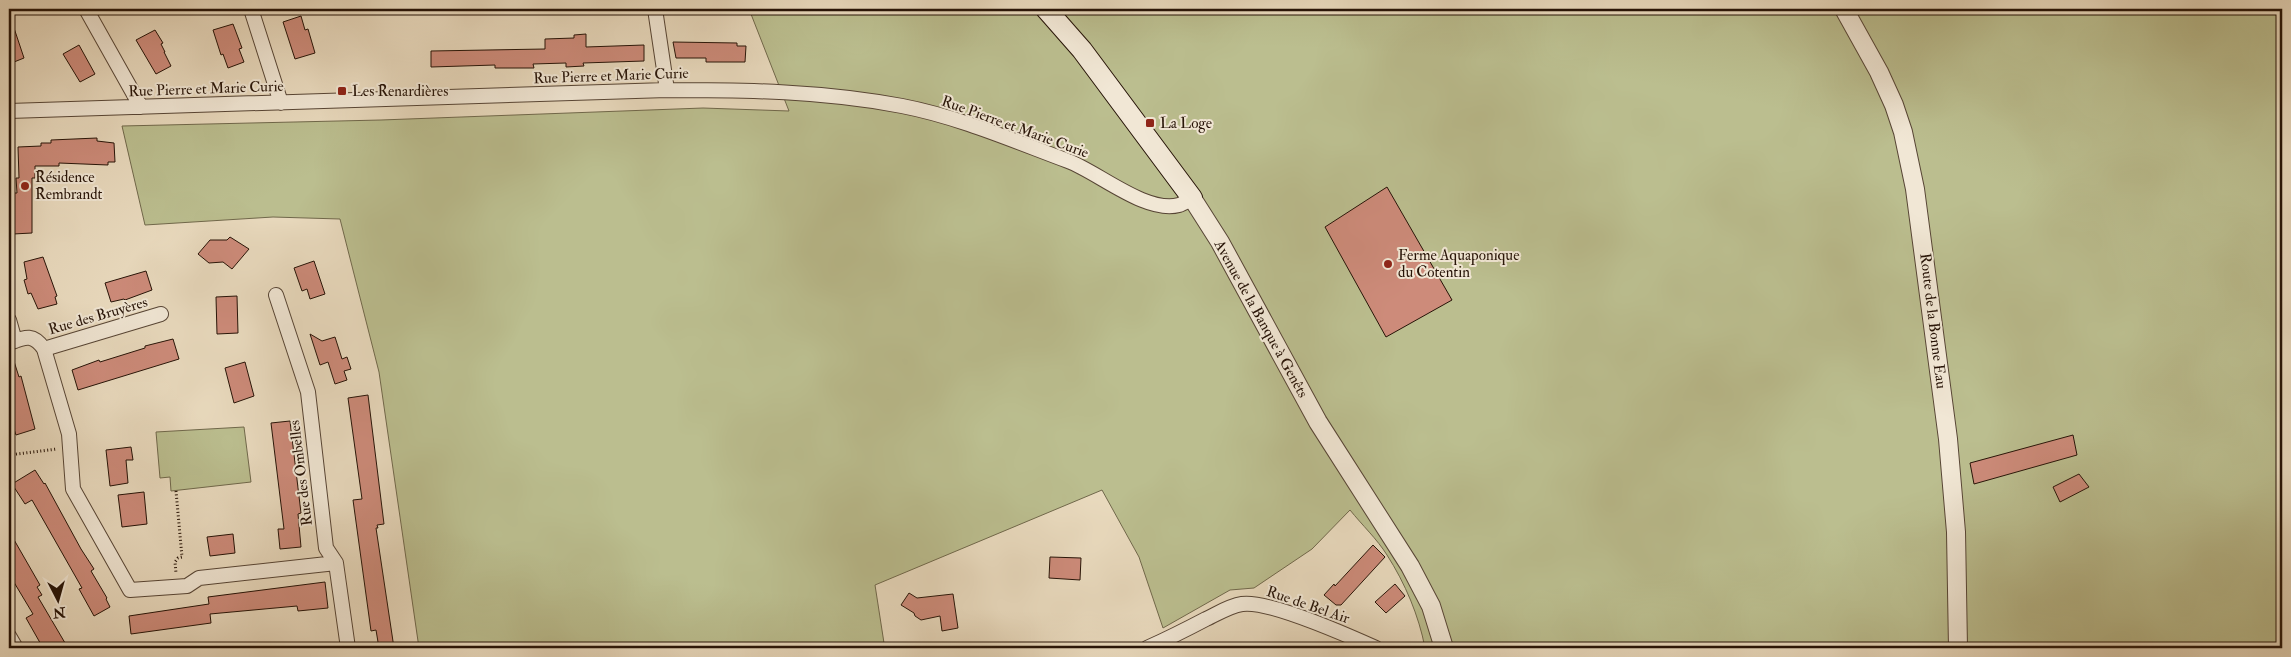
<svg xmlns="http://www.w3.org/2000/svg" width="2291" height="657" viewBox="0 0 2291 657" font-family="'IM FELL Double Pica',serif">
<rect width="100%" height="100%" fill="#e9dabe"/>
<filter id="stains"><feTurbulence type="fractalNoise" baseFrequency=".004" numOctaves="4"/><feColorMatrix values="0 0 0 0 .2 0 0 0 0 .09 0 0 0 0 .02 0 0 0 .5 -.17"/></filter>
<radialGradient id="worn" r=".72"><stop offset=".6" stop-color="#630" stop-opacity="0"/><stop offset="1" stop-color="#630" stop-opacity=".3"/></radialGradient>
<path fill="#bbbe8f" stroke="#70684b" d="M749,9H2282V648H1425C1419,616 1405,583 1387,555C1377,539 1362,525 1350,510L1312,549L1254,588L1230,590L1163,628L1139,557L1102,490L875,585L884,643L829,648H419L379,372L340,219L273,217L145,225L122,126L381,120L703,108L789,111Z
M244,427L251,482L171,491L170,477L160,478L156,432Z"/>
<path fill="#cd8b7a" stroke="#261307" d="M301,16L305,30L308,29L315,53L295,59L283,22Z
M11,19L24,58L9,64V20Z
M233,24L242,48L239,49L244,62L228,68L223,54L221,55L213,30Z
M155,30L163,43L161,44L165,52H164L171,66L156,74L136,40Z
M586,34V47L644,45V61L583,63L584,66L566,67V63L533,64L534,68H495V65L431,67V51L545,49V39L574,38V35Z
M673,42L737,43V46H746L745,62H706V58H676Z
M79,45L95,74L80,82L63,54Z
M97,138V141L114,143L115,162H108V165L59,163V166H35V178H32V233L13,234L9,217V203L10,193H17L16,178H19L18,147L41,146V143H51V140Z
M1387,187L1452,300L1386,337L1325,227Z
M230,237L249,249L232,269L223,262L209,263L198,254L210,240H227Z
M43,257L57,296L55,297L57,304L38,309L31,293L28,294L24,280L27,279L24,262Z
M314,261L325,294L310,299L307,289L302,291L294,268Z
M146,271L152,290L125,300L124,299L111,302L105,283Z
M237,296L238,333L217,334L216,297Z
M310,334L322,341L335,337L342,359L347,357L351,369L344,371L347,380L335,384L328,362L320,365Z
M173,339L179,359L78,390L72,370L99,360L100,362L145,348V346Z
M9,355H12L19,377L21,376L35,429L16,435L9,414Z
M245,362L254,396L234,403L225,368Z
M368,395L384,524L377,525L378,528H376L394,648H379L376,630L371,631L353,500L362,499L348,398Z
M290,421L301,513L298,514L301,547L280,549L278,529H284L271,423Z
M2073,435L2077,455L1974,484L1970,463Z
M131,447L133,460H126L128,483L110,486L106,450Z
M35,470L44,484L45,483L81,549L94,569L91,571L107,598L106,599L110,607L94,616L79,589L82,588L32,500L25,504L12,484Z
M2079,474L2089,487L2060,502L2053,487Z
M144,492L147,524L122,527L118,495Z
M9,531L40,585L37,587L42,595L38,597L68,648H43L26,618L33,614L9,574Z
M233,534L235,553L210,556L207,537Z
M1373,545L1385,557L1341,605H1336L1324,595L1334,584L1335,586Z
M1050,557L1081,558L1080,580L1049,578Z
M325,582L328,608L298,611L297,606L210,614L211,623L131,634L129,616L209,604L208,597Z
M1395,584L1405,596L1386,613L1375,602Z
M909,593L917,598L953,594L958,628L942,631L940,616L921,620L915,616L914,613L901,605Z"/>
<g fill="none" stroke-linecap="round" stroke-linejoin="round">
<defs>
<path id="minor" d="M86,9L141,107
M251,9L281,103
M655,9L667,90
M9,111L667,90C747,90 823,91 902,106C959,117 1014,141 1068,161C1098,172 1146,214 1179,205C1183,204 1188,200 1192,198
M276,295L308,392L326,548L336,563L348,648
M9,320L15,341
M9,343C25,337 33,333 44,349L161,314
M44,349L69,434L73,489L130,590L187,586L199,578L336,563
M9,636L16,648
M1147,648C1167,639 1187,629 1206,619C1217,614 1229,606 1242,604C1269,600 1349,636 1376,648"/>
<path id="tertiary" d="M1844,9L1879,72L1894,105L1903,132L1915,189L1948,439L1956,532L1958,648
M1192,198L1220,242L1318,422L1410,566L1431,606L1444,648"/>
<path id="secondary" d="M1046,9L1082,50L1192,198"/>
</defs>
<use href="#minor" stroke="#574535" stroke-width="16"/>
<use href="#tertiary" stroke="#574535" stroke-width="20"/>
<use href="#secondary" stroke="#261307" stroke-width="22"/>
<path stroke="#261307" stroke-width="3" stroke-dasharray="1 2.5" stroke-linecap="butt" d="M9,455L57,449
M176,491L182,557L178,558L175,562L176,573"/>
<use href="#minor" stroke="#f1e7d5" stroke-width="14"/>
<use href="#tertiary" stroke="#f1e7d5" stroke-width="18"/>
<use href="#secondary" stroke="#f1e7d5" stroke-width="20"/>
</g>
<g fill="#8f2418" stroke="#f1e7d5" stroke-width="2">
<rect x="337" y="86" width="10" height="10" rx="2.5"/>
<rect x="1145" y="118" width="10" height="10" rx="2.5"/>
<circle cx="25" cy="186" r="5"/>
<circle cx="1388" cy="264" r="5"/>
</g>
<g text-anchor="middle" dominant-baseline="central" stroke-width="4" stroke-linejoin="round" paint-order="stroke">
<g font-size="15" fill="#261307" stroke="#f1e7d5">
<text transform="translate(611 76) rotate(-2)">Rue Pierre et Marie Curie</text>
<text transform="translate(206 89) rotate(-2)">Rue Pierre et Marie Curie</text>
<text transform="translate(1015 127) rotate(20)">Rue Pierre et Marie Curie</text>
<text transform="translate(98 316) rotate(-16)">Rue des Bruyères</text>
<text transform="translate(1261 319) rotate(61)">Avenue de la Banque à Genêts</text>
<text transform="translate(1933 321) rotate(83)">Route de la Bonne Eau</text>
<text transform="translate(301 473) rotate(-97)">Rue des Ombelles</text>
<text transform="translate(1308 605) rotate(19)">Rue de Bel Air</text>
</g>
<g font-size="15" fill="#261307" stroke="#f1e7d5" text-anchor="start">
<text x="352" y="91">Les Renardières</text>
<text x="1160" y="123">La Loge</text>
<text x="35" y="177">Résidence<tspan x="35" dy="17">Rembrandt</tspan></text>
<text x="1398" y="255">Ferme Aquaponique<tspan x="1398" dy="17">du Cotentin</tspan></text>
</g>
</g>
<rect width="2291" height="657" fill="none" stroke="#e9dabe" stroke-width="30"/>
<rect x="10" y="10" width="2271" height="637" fill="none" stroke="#261307" stroke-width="2.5"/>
<rect x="15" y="15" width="2261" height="627" fill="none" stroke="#261307"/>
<g transform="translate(58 600) rotate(174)" stroke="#f1e7d5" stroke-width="4" paint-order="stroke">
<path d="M0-4L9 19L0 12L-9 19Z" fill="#261307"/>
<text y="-8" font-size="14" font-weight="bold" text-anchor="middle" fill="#261307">N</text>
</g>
<rect width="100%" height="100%" filter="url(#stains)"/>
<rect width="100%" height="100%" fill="url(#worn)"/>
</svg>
